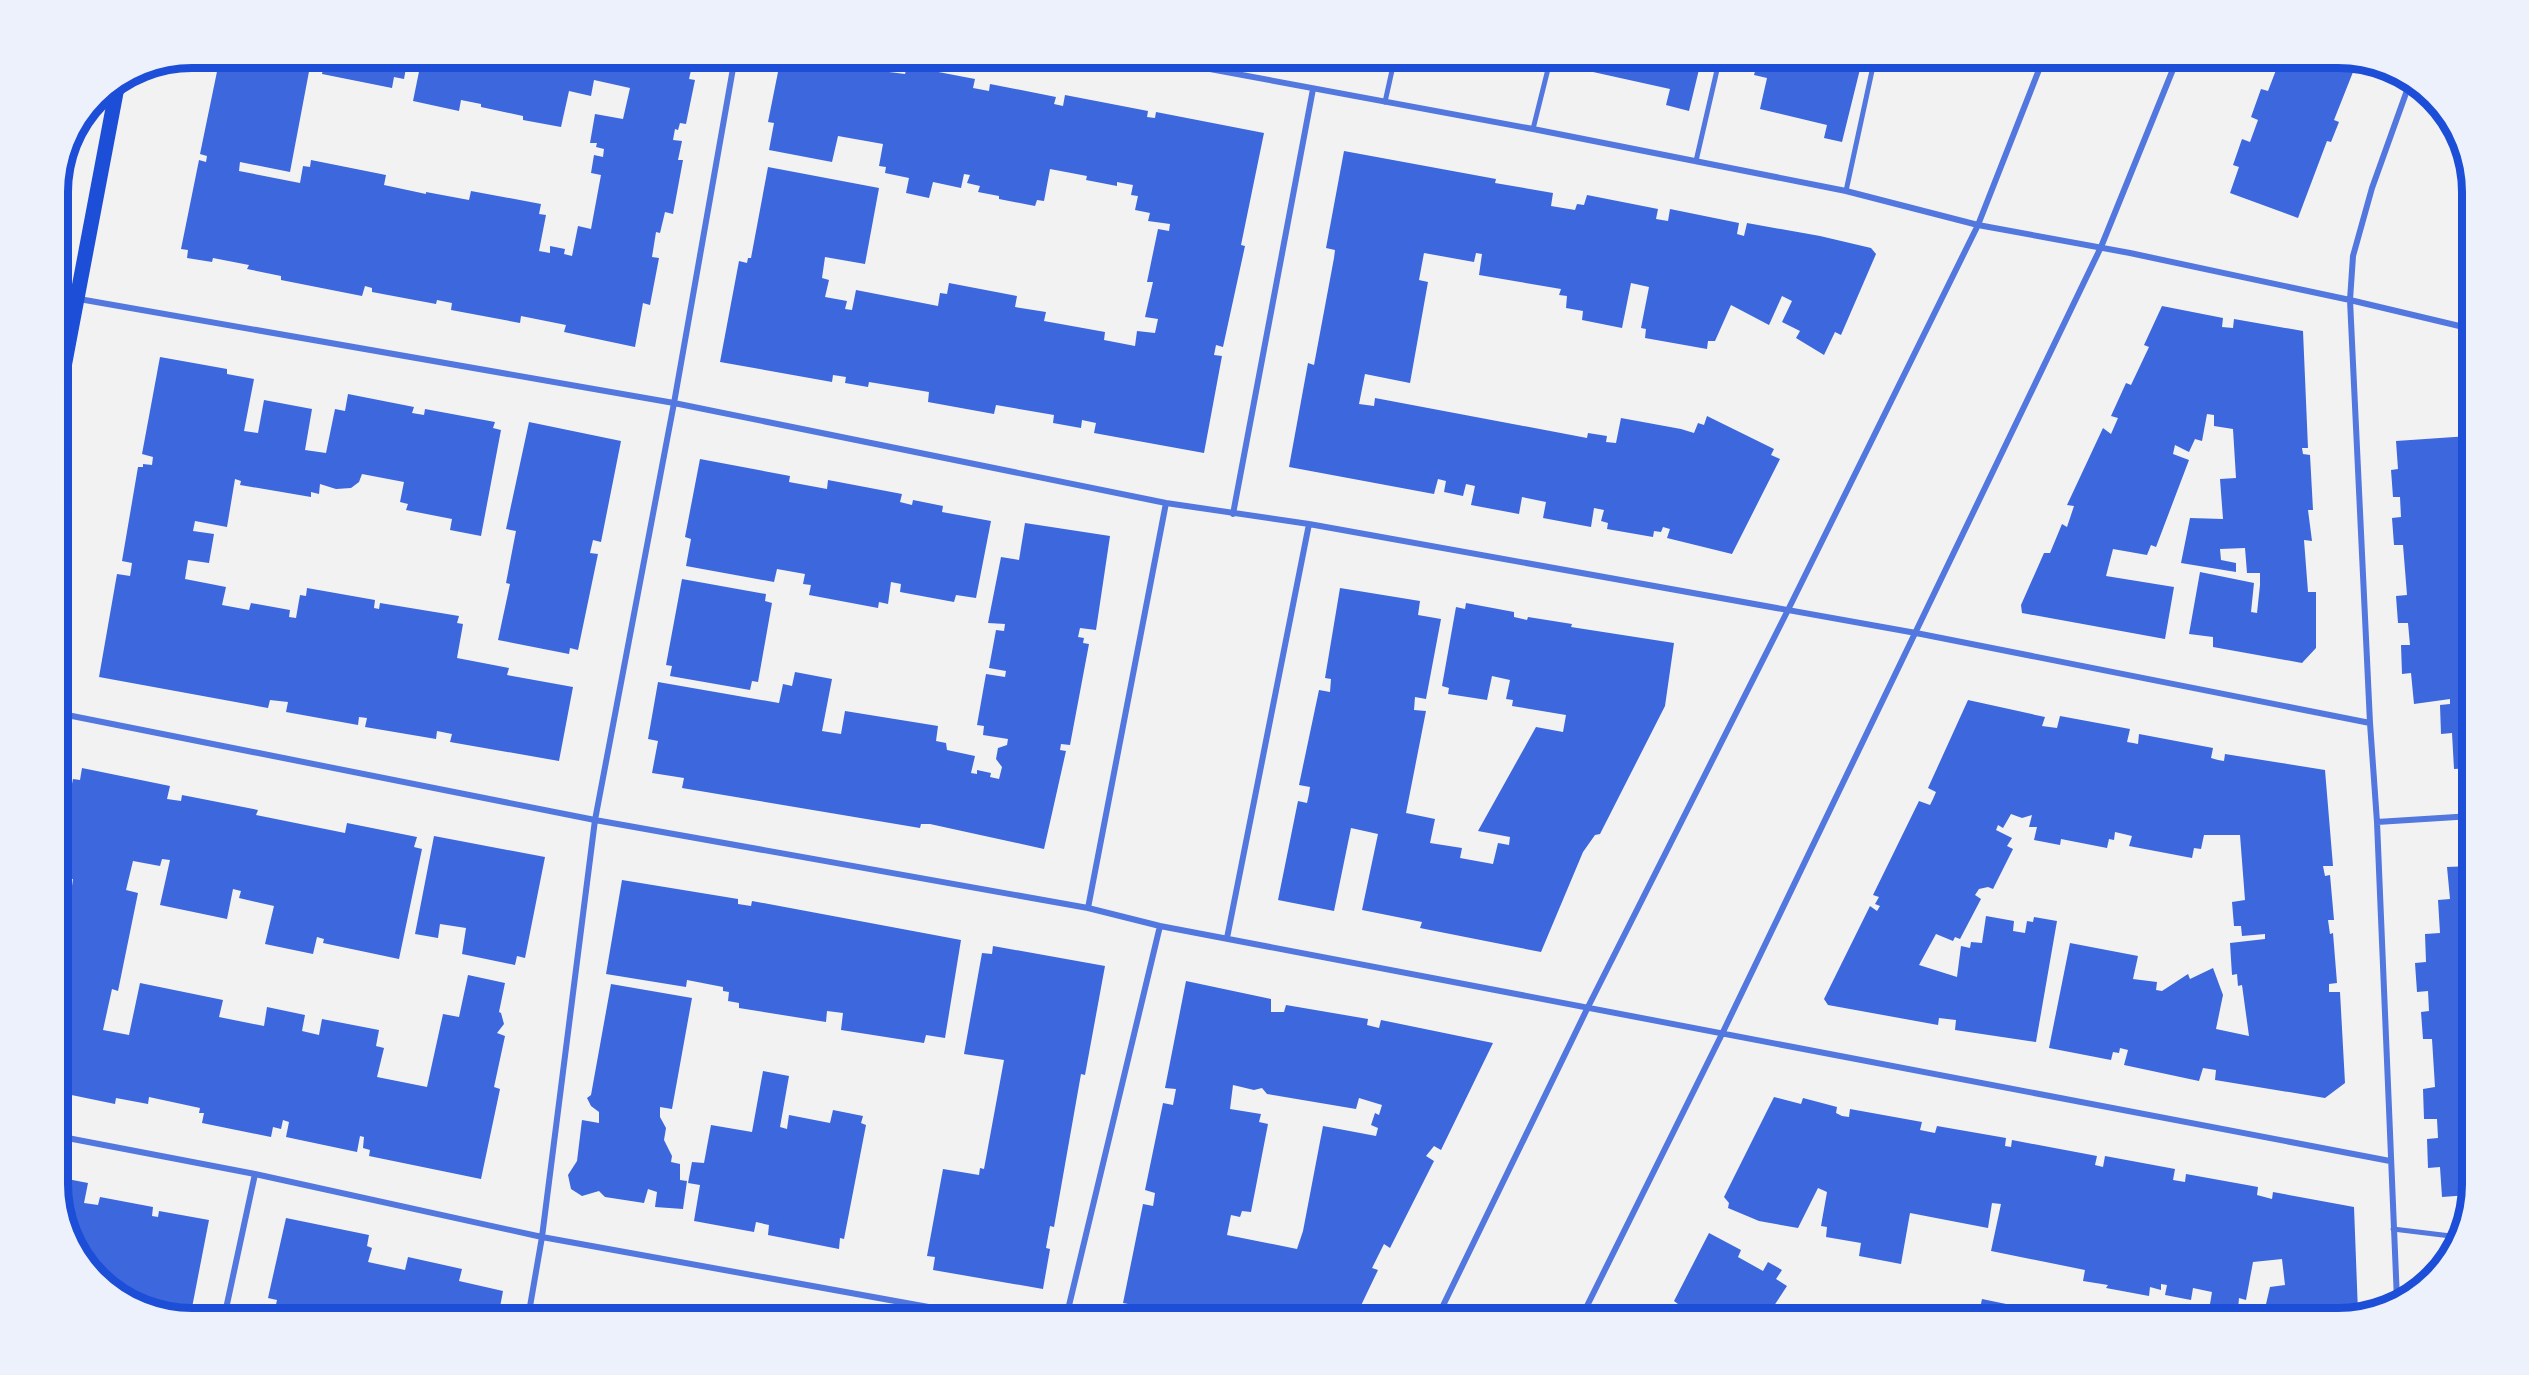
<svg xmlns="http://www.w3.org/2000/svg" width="2529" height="1375" viewBox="0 0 2529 1375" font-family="'PT Sans',sans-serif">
<rect width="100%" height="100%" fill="#f2f2f2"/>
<path fill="#3d67dc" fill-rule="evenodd" d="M220,57H408L404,79L394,77L392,88L322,74L324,64L311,61L290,172L240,162L239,171L300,183L303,166L310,167L311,160L386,175L384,185L426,194V192L469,200L471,191L541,204L539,214L546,215L539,251L550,253V246L565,249L564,254L572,256L578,226L591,229L601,175L591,173L594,155L603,157L604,149L596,147L597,143H590L595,114L623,119L630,88L594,80L591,96L569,91L561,127L523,120V116L481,107V104L461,100L459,111L413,101L422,57H694L689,79L695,80L686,124L680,123L678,130L675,129L673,140L682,141L678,160H683L673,214L665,212L660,233L656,232L652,257L659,258L650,305L643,303L635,347L564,332L566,325L521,316L520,323L451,310L452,303L437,300L436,304L372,292V288L365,286L362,296L281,280V276L247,269L249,265L213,258L212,262L187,258L188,250L181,249L199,160L206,162L207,156L200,154Z
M781,57H861L891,63L889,72L905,74L907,66L975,79L973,88L989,91L990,84L1056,97L1054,104L1063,106L1065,95L1148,111L1147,117L1155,118L1156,112L1264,133L1241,245L1245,246L1223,347L1216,345L1214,355L1222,356L1204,453L1094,433L1096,423L1082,420L1081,428L1053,423L1054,415L996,405L994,414L928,402L929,392L869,382L868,387L845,383L846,377L833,375L832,382L720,362L739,261L747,263L748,258H751L768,167L879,188L865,264L825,257L822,278L829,280L825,297L847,301L845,309L852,310L856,290L938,306L940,293L947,294L949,283L1017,296L1015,307L1046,312L1044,321L1105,332L1104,340L1135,346L1137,331L1155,333L1158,319L1145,317L1153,282H1147L1158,229L1169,231L1170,224L1148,221L1150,213L1135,210L1138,196L1131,195L1133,185L1117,182V186L1086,180L1087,176L1050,169L1044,201L1037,200L1035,206L999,199V196L978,192L980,186L967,183L970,175L964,174L961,188L933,182L929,198L906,193L909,178L885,173L886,167L879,166L883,144L838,136L832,162L769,150L774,123L768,122Z
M1588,57H1702L1689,111L1666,105L1670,89L1584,70Z
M1759,57H1863L1842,142L1824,138L1827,125L1760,109L1767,78L1754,75Z
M2281,57H2338L2360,62L2358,68L2355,67L2334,120L2339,122L2331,142L2327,141L2298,218L2230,193L2239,167L2233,165L2242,139L2250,142L2258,120L2251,117L2261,89L2268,91Z
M1344,151L1496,179L1495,183L1553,193L1551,206L1575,210L1577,204L1584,205L1587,195L1658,209L1656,219L1668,221L1670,209L1739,223L1737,234L1744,236L1747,223L1820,236L1871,248L1876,254L1841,335L1835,332L1824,355L1796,338L1800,331L1782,322L1792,301L1782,296L1769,325L1731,305L1715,341H1708L1707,349L1645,338L1646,329L1641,328L1649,287L1631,283L1622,328L1582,320L1583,311L1566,308L1567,296L1559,295L1561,289L1479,275L1482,254L1476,253L1474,262L1424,253L1419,280L1428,282L1410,383L1365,374L1359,404L1374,406L1375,398L1587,438L1588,433L1607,436L1606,442L1616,443L1621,418L1681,429L1694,433L1698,423L1704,425L1707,416L1774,449L1771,455L1780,459L1732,554L1667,538L1670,529L1663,527L1661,532L1654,531L1653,537L1607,529L1608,523L1601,521L1604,510L1594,508L1591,527L1543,518L1546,502L1522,497L1519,514L1471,505L1475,486L1466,484L1463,496L1444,492L1446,481L1438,479L1434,494L1289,467L1308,363L1314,365L1334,258L1335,250L1326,248Z
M2162,306L2223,318L2222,327L2233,328L2234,319L2303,331L2308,448H2302L2303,454L2310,455L2313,510H2308L2312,541L2304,540L2308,592H2316V648L2302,663L2213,647V637L2189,634L2200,572L2254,583L2251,612L2257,613L2260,585V573H2247L2245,548L2220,549L2221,560L2236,563V572L2181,563L2190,518L2223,519L2220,479L2236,478L2233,429L2214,426V415L2207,414L2202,441L2195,439L2189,452L2175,445L2173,454L2189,460L2156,547L2151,545L2147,555L2113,549L2106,576L2174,587L2165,639L2022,613L2021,605L2044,553H2050L2062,524L2067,527L2074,506L2067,505L2103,428L2111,434L2118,418L2111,416L2126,383L2131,385L2149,347L2144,345Z
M160,357L227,369V374L254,379L244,431L258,433L264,400L312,409L305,450L326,453L335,409L345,411L348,394L414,407L412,413L424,415L425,409L495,422L493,428L501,430L481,536L450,530L452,519L406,510L408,504L400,502L404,482L362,474L359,482L351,488L336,489L320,484L319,494L311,492V497L240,485L241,481L235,479L227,527L195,521L193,531L214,534L209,563L188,560L185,579L226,587L222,605L249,610L251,603L290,610L289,617L296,618L300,595L306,596L307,588L375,600L374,608L379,609L380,603L459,616L457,623L463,624L457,658L509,668L507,675L573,687L559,761L450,742L452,734L437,731L436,739L365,727L367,718L359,717L358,725L286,712L288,702L270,700L268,708L99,677L117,574L130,576L131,570L132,563L122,561L138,467H143V464L152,465L153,457L142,454Z
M529,422L621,441L601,542L593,540L590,553L598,554L578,650L570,648L569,654L498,640L510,584L506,583L516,531L506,529Z
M2469,436V442L2472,441V768L2454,769L2452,733L2441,734L2440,705L2450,704V699L2414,704L2411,673L2402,674L2401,645H2410L2408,623H2398L2396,596L2407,595L2403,545H2394L2392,518L2401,517L2400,497H2393L2391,470L2398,469L2396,441Z
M700,459L790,476L789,482L827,489L828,480L902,494L900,502L912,505L913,500L943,506L942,512L991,521L976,598L956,595L954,602L900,592L901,584L891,582L888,604L879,602L878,608L809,595L811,585L803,584L805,574L777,569L774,582L686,566L691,539L685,537Z
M1025,523L1110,536L1096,630L1080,628L1078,637L1084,638L1083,643L1089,644L1070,745L1061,744L1060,750L1066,751L1044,849L930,824H921L920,828L682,788L684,778L652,773L658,741L648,739L658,682L779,703L783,684L792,686L795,672L832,679L822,731L841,734L845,711L938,726L936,741L946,743L947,750L975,756L971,773L977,774V770L991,773L990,777L999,779L1002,767L996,759L998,748L1007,745L1008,739L983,735L984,726L977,725L986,674L1005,677L1006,671L989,668L996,630L1004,631L1005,624L988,623L1001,557L1019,560Z
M682,579L766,594L765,601L772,603L758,682L752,681L750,690L670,676L672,666L666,665Z
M1340,588L1420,601L1418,615L1441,619L1426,699L1415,697L1414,710L1426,711L1406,813L1435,819L1430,843L1462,848L1460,858L1493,864L1498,843L1509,845L1510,837L1478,831L1536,727L1563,732L1566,715L1512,706L1513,700L1506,699L1510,680L1492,676L1487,700L1448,694L1449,688L1442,686L1456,607L1465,609L1466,603L1514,612V617L1527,620L1528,617L1572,624L1571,627L1674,643L1665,706L1600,834L1595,835L1583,852L1541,952L1420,928L1422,922L1362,910L1378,834L1351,828L1334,911L1278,900L1298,801L1307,803L1309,794L1310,787L1299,785L1319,690L1330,692L1331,679L1325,678Z
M1968,700L2045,717L2042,726L2057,728L2060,716L2130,729L2127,742L2133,743L2138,744L2139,734L2213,748L2211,758L2218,760L2224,761L2225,754L2325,770L2333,866H2323L2325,876L2330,875L2334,920H2328L2330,934L2333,933L2337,983L2329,984V992H2340L2345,1083L2325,1098L2215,1080L2216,1070L2203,1068L2199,1081L2124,1065L2128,1050L2120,1048L2119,1053L2113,1052L2111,1060L2049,1048L2070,943L2138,956L2133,979L2157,982L2156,990L2162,991L2188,974L2190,979L2213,968L2223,995L2216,1029L2249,1036L2242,985L2238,986L2237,974L2232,975L2230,943L2265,939V934L2242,936L2241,926H2234L2232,902L2245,900L2240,835H2204L2201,849L2194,848L2192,858L2129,846L2132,836L2115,832L2114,840L2109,839L2107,848L2061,839L2060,845L2034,840L2037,827H2029L2032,815L2022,818L2011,814L2003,828L1998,825L1996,830L2012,838L2007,846L2013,849L1993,889L1988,887L1979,889L1975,895L1981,899L1960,939L1955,937L1953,941L1936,934L1919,965L1957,977L1961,946L1970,948L1971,942L1982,943L1986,916L2014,921L2013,931L2025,933L2027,921L2033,922L2034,917L2057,921L2036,1042L1955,1030L1956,1020L1939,1018L1938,1025L1828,1005L1824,999L1870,906L1877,911L1880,906L1875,904L1879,897L1873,895L1919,801L1930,805L1933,799L1936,792L1928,788Z
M82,768L170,786L167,799L181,801L182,795L258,810L256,815L345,833L347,823L417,837L414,847L422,849L399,959L323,943L324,939L317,937L313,954L265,944L274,906L239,898L241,891L233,889L227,919L160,905L170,860L162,859L160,866L133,861L126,890L138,893L118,991L112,989L103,1030L129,1035L140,983L223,1000L219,1017L264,1026L267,1007L305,1015L302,1031L319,1035L322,1019L379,1030L376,1046L384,1048L377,1077L427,1087L443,1014L459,1017L468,975L505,983L499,1012L501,1013L504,1024L497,1033L505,1036L494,1087L500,1089L481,1179L369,1156L370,1150L363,1148L364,1137L360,1136L357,1152L286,1137L289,1122L283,1120L281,1129L273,1127L271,1137L202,1123L204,1113H199L200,1108L149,1097L148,1104L116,1098L115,1104L57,1092V883L72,886L73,879H69L71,871L57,868V857L73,779L80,780Z
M434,836L545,857L525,958L517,956L515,965L462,954L466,928L440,924L438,938L415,934Z
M2472,866V1184L2469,1195L2442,1197L2440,1167L2428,1168L2427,1139L2438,1138L2437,1119H2424L2423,1089L2435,1087L2432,1039H2423L2421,1012L2429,1011L2428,991L2417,992L2415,963L2426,962L2425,934L2440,933L2438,900L2450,899L2447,867Z
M622,880L738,899V904L751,906L752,901L961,940L945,1038L926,1035L924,1043L841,1030L843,1013L827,1011L826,1022L739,1008V1003L728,1001L729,992L723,991V987L687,980L686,987L606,974Z
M993,946L1105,966L1085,1075L1081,1074L1054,1227L1050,1226L1046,1248L1050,1249L1043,1289L933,1270L935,1257L927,1256L943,1169L979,1175L980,1168L984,1169L1004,1060L964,1054L982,953L992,954Z
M1186,981L1271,999V1012H1284L1286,1005L1368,1019L1367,1025L1379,1028L1381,1020L1493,1043L1441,1150L1434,1146L1426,1156L1434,1161L1390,1248L1384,1244L1372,1268L1378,1270L1355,1318H1199L1123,1303L1143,1204L1153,1206L1154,1200L1155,1193L1145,1190L1163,1103L1173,1105L1176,1089L1165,1088ZM1233,1085L1254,1090L1262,1088L1267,1094L1356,1109L1359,1098L1382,1105L1379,1115L1375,1113L1371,1125L1378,1128L1376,1136L1323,1126L1303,1231L1297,1249L1227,1235L1231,1215L1240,1217L1242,1211L1251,1212L1268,1124L1259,1122L1261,1114L1230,1109Z
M611,984L692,998L672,1109L660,1107V1117L666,1128L664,1140L672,1156L671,1162L680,1164V1180L687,1181L683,1209L655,1207L657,1192L648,1189L644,1203L605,1197L599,1191L582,1196L571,1189L568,1175L577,1161L582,1120L599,1123V1112L591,1106L587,1098L591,1095Z
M763,1071L789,1076L780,1127L787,1129L789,1115L830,1123L833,1110L863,1116L861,1123L866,1125L844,1239L840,1238L839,1249L768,1235L769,1225L756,1222L754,1232L694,1221L700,1185L688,1183L692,1162L704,1163L711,1125L752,1132Z
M1774,1097L1801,1104L1803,1098L1837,1107L1836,1113L1842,1116L1849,1117L1850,1109L1922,1122L1920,1130L1935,1133L1937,1126L2006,1138L2005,1146L2011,1147L2012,1140L2097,1156L2095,1165L2103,1167L2105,1156L2175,1169L2173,1180L2185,1182L2186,1174L2258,1187L2257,1195L2272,1199L2273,1192L2354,1207L2358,1312L2338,1318L2263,1317L2270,1287L2285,1285L2282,1259L2253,1262L2246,1300L2239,1298L2238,1309L2210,1304L2212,1292L2193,1288L2191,1300L2165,1295L2167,1285L2161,1284V1290L2150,1287L2149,1296L2106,1288L2108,1285L2083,1281L2085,1270L1991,1251L2001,1204L1992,1203L1988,1228L1910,1213L1901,1264L1859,1256L1861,1243L1826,1237L1827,1227L1821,1226L1827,1192L1818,1188L1798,1228L1759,1221L1728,1208L1729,1203L1724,1197Z
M57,1177L88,1183L84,1203L98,1205L100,1197L153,1207L152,1216L158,1217L159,1211L209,1220L190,1318L132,1304L80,1258L81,1250L76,1249L57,1193Z
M286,1218L369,1235L367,1246L372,1248L368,1262L405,1270L408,1257L462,1269L459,1281L503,1291L498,1318H356L359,1307L353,1306L351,1316L311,1308L310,1313L327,1318H273L277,1300L268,1298Z
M1709,1233L1741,1250L1738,1257L1763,1271L1768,1262L1782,1270L1776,1279L1787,1286L1766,1318H1674L1682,1307L1674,1301Z
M1982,1299L2040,1311L2039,1318H1978Z
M1810,1306L1863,1317V1318H1801L1802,1312L1808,1313Z"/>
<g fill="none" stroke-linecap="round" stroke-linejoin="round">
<path stroke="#5277de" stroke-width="5" d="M1385,102L1395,57
M1533,129L1551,57
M1696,161L1720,57
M1846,191L1875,57
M2393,1229L2459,1237"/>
<path stroke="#5277de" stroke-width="6" d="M1145,57L1533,129L1846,191L1978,225L2130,253L2350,300L2472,329
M79,299L674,403L1166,503L1309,524L1916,633L2370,723
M1233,514L1313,89
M57,713L595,820L1088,908L1160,926L2390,1161
M2377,822L2472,816
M1088,908L1166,503
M1227,938L1309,524
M57,1136L255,1174L542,1237L989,1318
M2397,1300L2377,822L2370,723L2350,300L2353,256L2372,188L2410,82
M224,1318L255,1174
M528,1318L542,1237L595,820L674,403L735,57
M1066,1318L1160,926
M1437,1318L1588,1007L1788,610L1978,225L2044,57
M1581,1318L1722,1034L2101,247L2178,57"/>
<path stroke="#1d4ed8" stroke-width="15" d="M57,404L118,82"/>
</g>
<path d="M0 0H2529V1375H0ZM192 68H2338A124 124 0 0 1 2462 192V1184A124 124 0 0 1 2338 1308H192A124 124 0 0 1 68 1184V192A124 124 0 0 1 192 68Z" fill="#edf1fc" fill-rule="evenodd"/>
<path fill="none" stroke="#1d4ed8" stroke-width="8" d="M192 68H2338A124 124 0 0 1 2462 192V1184A124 124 0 0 1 2338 1308H192A124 124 0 0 1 68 1184V192A124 124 0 0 1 192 68Z"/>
</svg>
